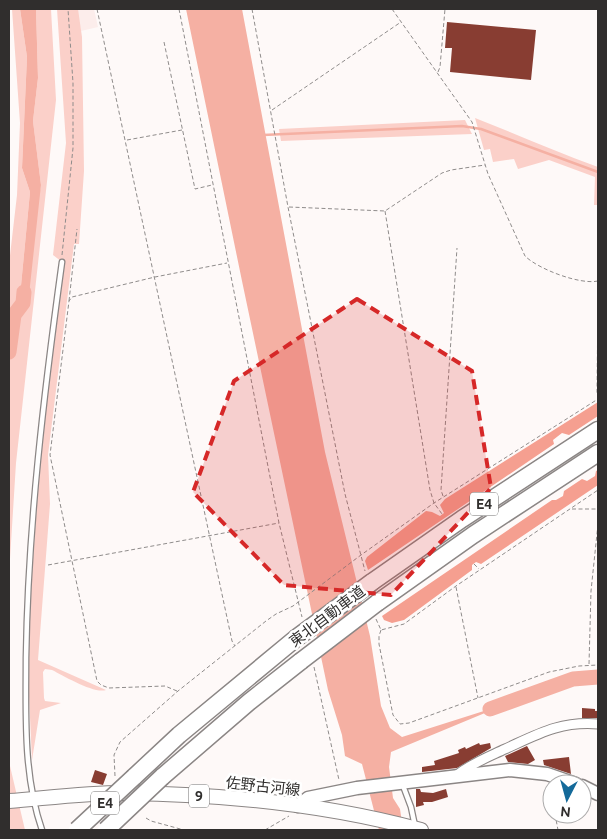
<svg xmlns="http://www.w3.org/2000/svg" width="607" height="839" viewBox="0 0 607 839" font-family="Ubuntu,'Noto Sans JP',sans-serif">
<rect width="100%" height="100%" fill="#fef9f8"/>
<path fill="#fcedeb" d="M77,9H94L98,27L81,31Z"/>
<path fill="#fbd0c9" d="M12,9H20L27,57L22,168L30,192L20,296L17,312L41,185L33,121L38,78L36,9H51L56,100L16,463L9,575V264L17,195L20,123Z
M57,9H78L82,37L84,171L79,244H74L48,455L50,504L38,660L106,690C94,694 64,676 52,670L45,669L43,672L44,698L45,701L61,703L40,710L32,760L29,696V612L41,449L62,262L53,255L66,143Z
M475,118C516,134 556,152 598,167V205H594L595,177L549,160L518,169L514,159L493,162L490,149L484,150Z
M465,120L472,134L281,141L279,129Z
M9,750L10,766L25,830H9Z"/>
<path fill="#f59f90" d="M598,402V416L569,435L562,433L553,440L554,444L368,570L365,561L367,557L426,511L432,512L440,516L444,513L440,505L445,499Z
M598,470V485L481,564L476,562L472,565V570L404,620L392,623L384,620L382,616L552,500H556L563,496L564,491L582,479L587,481L595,476L596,471Z"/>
<path fill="#f5b0a3" d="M20,9H36L38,78L33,121L41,185L28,304L19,317L17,312L20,296L30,192L22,168L27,57Z
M186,9H242L325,452L370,636L381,706L390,728L402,737L509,703L391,752L389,767L393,798L400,809L403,830H379L362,764L345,756L342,735L328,690L242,281Z"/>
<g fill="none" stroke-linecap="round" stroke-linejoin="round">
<path stroke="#f5b0a3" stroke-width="2.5" d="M263,135L462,126L481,129L598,172"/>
<path stroke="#f5b0a3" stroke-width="15" d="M9,352L14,315L23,303L24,292
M490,709L573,679L598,677"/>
</g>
<path fill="#883d32" d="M447,22L536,30L531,80L450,72L452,48H445Z
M582,708L595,709V711H598V718H582Z
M479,743L480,745L490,743L491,748L457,768L422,772V767L435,765L434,761L459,753L458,750L465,747L466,749Z
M527,746L535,760L528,764L508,762L505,756Z
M569,757L571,774L544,765L543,760Z
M95,770L107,774L103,785L91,782Z
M416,789H420L421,792L433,793L446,789L448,797L432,802H423L424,805L416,807Z"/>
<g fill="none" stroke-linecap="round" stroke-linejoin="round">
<defs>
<path id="lane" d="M402,783L411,807L415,826
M42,830C23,775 26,715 26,658C28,525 44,393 62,262"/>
<path id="street" d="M457,775C472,763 488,757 505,749C538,734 560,721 598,724"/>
<path id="secondary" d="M582,786L598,794
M298,806L308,798L357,788L510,770L547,774L576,784"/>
<path id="primary" d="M9,801C47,798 85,793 123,793C223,794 325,804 421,830"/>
<path id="highway" d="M372,582L462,519L598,430
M377,603L473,535L598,453
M134,777L179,735L295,639
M162,777L249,702L301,661"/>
</defs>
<use href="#lane" stroke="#8b8685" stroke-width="7"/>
<use href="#street" stroke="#8b8685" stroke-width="11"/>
<use href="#secondary" stroke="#8b8685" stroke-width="15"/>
<use href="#primary" stroke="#8b8685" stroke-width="16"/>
<use href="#highway" stroke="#8b8685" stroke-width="19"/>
<path stroke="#8f8c8b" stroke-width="1" stroke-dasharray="4 2.5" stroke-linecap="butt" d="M97,9L232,641L235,646
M179,9L279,523L302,617
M252,9L288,207L345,494L365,571
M392,9L472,122L488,174L525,256C538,269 580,285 598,281
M164,42L195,189L212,185
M438,72L440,67L445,9
M272,110L401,22
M127,140L182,130
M289,207L385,211L442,173L451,170L485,165
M385,211L430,490L434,503L442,514
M62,255L73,148V83L68,9
M598,298L597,392L598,395
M69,301L77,229
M443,496L441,490L457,248
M572,509H598
M474,564L479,569
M48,565L279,523
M456,587L478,698
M376,619L381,630L404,624L456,586L598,490
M381,630L379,636V644L393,715L400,724L409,723L549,672L579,666L598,665
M589,664L591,591L598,524
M314,667L339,780
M177,691L165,686L109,688L101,685L97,681L50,455L69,301L72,297L155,277L227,263
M115,776L114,755L120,742L178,691L266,621L276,614L293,606L361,555L434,503L598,399
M550,787L552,799
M555,814L558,830
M146,818L151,821L184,830
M265,830L289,816"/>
<use href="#lane" stroke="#fff" stroke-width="4.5"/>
<use href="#street" stroke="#fff" stroke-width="9"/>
<use href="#secondary" stroke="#fff" stroke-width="12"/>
<use href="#primary" stroke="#fff" stroke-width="14"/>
<use href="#highway" stroke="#fff" stroke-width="16"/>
<defs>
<path id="highway-bridge" d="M295,639L372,582
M301,661L377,603
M77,830L134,777
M106,830L162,777"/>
</defs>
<use href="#highway-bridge" stroke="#8b8685" stroke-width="19" stroke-linecap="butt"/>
<use href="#highway-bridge" stroke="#fff" stroke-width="16"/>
</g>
<path fill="#d62828" fill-opacity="0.2" stroke="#d62828" stroke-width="4" stroke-dasharray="10 6" stroke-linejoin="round" d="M357,299L472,371L491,488L391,595L284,585L193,492L234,381Z"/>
<g text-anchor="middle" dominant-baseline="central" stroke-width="5" stroke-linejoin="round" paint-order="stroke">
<g fill="#fff" stroke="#6e6d6c" stroke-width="1">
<rect x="470" y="492.5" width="28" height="23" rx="4"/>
<rect x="189" y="784.5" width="20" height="23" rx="4"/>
<rect x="91" y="791.5" width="28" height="23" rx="4"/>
</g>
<g font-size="14" font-weight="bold" fill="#302e2d">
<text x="484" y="504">E4</text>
<text x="199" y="796">9</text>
<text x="105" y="803">E4</text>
</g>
<g font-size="15" fill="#302e2d" stroke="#fff">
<text transform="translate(327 616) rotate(-37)">東北自動車道</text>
<text transform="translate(263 786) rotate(6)">佐野古河線</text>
</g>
</g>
<rect width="607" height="839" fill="none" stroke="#302e2d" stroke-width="20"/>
<g transform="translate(567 799) rotate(186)"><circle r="24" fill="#ffffff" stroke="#acabab"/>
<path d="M0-4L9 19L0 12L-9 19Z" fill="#146a9a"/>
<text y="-8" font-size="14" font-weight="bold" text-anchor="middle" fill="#302e2d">N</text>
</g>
</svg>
